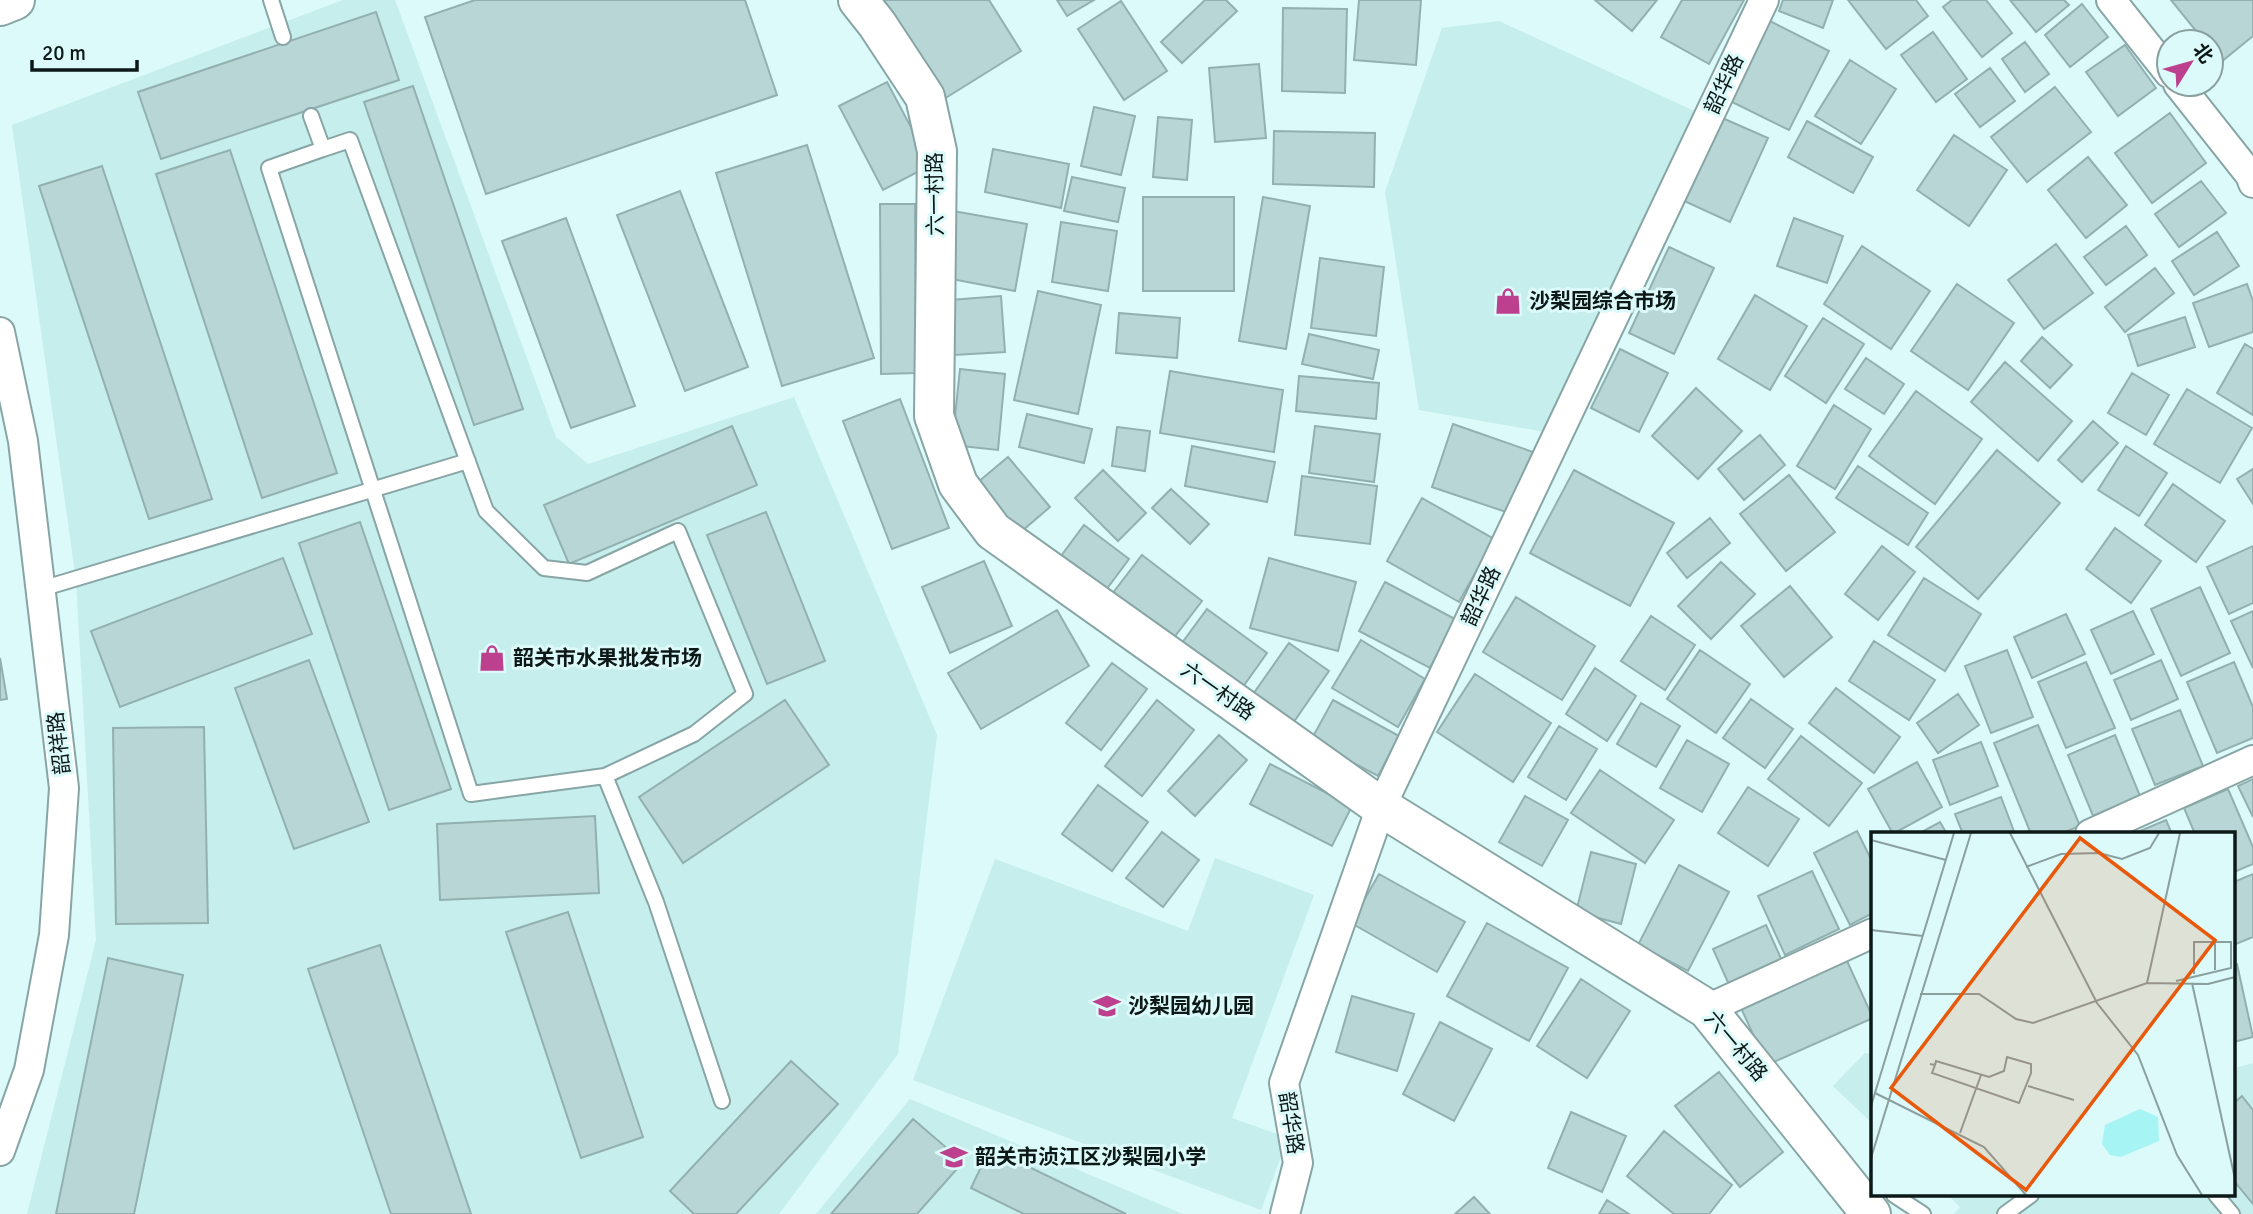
<svg xmlns="http://www.w3.org/2000/svg" width="2253" height="1214" viewBox="0 0 2253 1214" font-family="Signika,'Noto Sans SC',sans-serif">
<rect width="100%" height="100%" fill="#dbfaf9"/>
<path fill="#c5eeed" d="M343,0H395L556,437L588,464L794,397L937,735L898,1054L779,1214H27L96,940L76,580L12,125Z
M1499,21L1703,115L1551,433L1419,410L1385,192L1442,28Z
M1215,858L1314,895L1232,1118L1288,1138L1261,1210L913,1080L995,859L1188,931Z
M1865,1053L1873,1054V1124L1833,1086Z
M2253,1063V1214H1954L1960,1207L1948,1195H2234V1068Z
M910,1099L1183,1214H816Z"/>
<path fill="#b8d6d6" stroke="#93b0b0" stroke-width="2" d="M475,0H745L777,95L486,194L425,17Z
M870,0H989L1021,51L936,104Z
M1057,0H1094L1067,16Z
M1205,0H1226L1237,11L1182,63L1161,42Z
M1359,0H1421L1416,65L1354,60Z
M1595,0H1657L1632,31Z
M1682,0H1744L1709,64L1661,37Z
M1783,0H1833L1823,28L1779,11Z
M1848,0H1916L1928,16L1886,49Z
M1952,0H1986L2012,33L1982,57L1943,7Z
M2010,0H2064L2069,5L2036,32Z
M2171,0H2253V36L2221,62L2211,50V42H2205Z
M1121,1L1167,71L1124,100L1078,29Z
M2082,4L2108,37L2070,67L2045,35Z
M1283,8L1347,9L1345,93L1282,91Z
M376,12L399,80L161,159L138,92Z
M1764,18L1829,51L1789,130L1724,98Z
M1933,32L1967,79L1936,102L1901,55Z
M2025,42L2049,74L2025,92L2002,59Z
M2125,45L2156,88L2118,116L2086,72Z
M1850,60L1896,89L1861,144L1815,116Z
M1259,64L1266,138L1215,142L1209,68Z
M1990,68L2015,101L1980,127L1955,94Z
M887,82L931,165L883,190L839,106Z
M413,86L523,409L474,425L364,102Z
M2055,87L2091,132L2027,182L1991,137Z
M1094,107L1135,116L1121,175L1081,166Z
M2170,113L2206,163L2152,203L2115,153Z
M1158,117L1192,120L1187,180L1153,177Z
M1720,117L1768,138L1730,222L1682,200Z
M1807,121L1873,157L1853,193L1788,157Z
M1274,131L1375,133L1374,187L1273,184Z
M1954,135L2007,170L1969,226L1917,190Z
M807,145L874,358L782,386L716,173Z
M993,149L1069,164L1061,208L985,192Z
M230,150L337,473L262,498L156,174Z
M2088,157L2127,205L2086,238L2048,190Z
M102,166L212,499L149,519L39,186Z
M1072,177L1125,188L1118,222L1064,211Z
M2201,181L2226,213L2179,247L2155,214Z
M680,191L748,367L685,391L617,215Z
M1143,197H1234V291H1143Z
M1263,197L1310,206L1286,349L1239,341Z
M880,204H915L916,373L881,374Z
M953,211L1027,224L1015,291L941,277Z
M566,218L635,406L571,428L502,241Z
M1794,218L1843,236L1827,283L1777,266Z
M1061,222L1117,231L1108,291L1052,282Z
M2126,226L2147,255L2106,285L2084,257Z
M2217,232L2239,266L2194,295L2172,261Z
M2056,244L2093,293L2044,329L2008,280Z
M1862,246L1930,291L1891,349L1824,304Z
M1669,247L1714,268L1674,354L1629,333Z
M1320,258L1384,267L1376,336L1311,328Z
M2155,268L2174,293L2125,332L2105,307Z
M1957,284L2014,323L1968,390L1911,351Z
M2247,284L2253,301V332L2209,347L2193,303Z
M1038,291L1101,305L1078,414L1014,400Z
M1755,295L1807,326L1770,390L1718,359Z
M1001,296L1005,352L954,355L950,300Z
M1119,313L1180,318L1177,358L1116,353Z
M2185,317L2195,347L2138,366L2128,335Z
M1823,318L1864,344L1826,403L1785,376Z
M1309,334L1379,350L1373,379L1302,364Z
M2042,337L2072,365L2050,388L2021,361Z
M2245,344L2253,349V415L2217,393Z
M1620,349L1668,373L1639,432L1591,408Z
M1866,358L1904,384L1884,414L1845,389Z
M2005,362L2072,421L2038,461L1971,402Z
M960,369L1005,374L998,450L952,445Z
M1170,371L1283,390L1274,452L1160,433Z
M2132,373L2169,395L2146,435L2108,413Z
M1299,376L1379,383L1376,419L1296,411Z
M1696,388L1742,431L1698,479L1652,436Z
M2187,389L2252,428L2220,483L2154,444Z
M1916,391L1982,439L1935,504L1869,456Z
M900,399L949,528L892,549L843,421Z
M1834,405L1871,429L1835,489L1797,466Z
M1027,414L1092,429L1084,463L1019,447Z
M2093,421L2118,443L2082,482L2058,460Z
M1453,424L1533,452L1512,514L1432,487Z
M732,426L757,485L569,564L544,505Z
M1315,426L1380,434L1374,482L1309,473Z
M1117,427L1150,431L1145,471L1112,466Z
M1760,435L1785,465L1744,500L1718,469Z
M1192,446L1275,462L1267,502L1185,486Z
M2126,446L2167,473L2139,516L2098,490Z
M1997,450L2060,503L1978,599L1916,547Z
M1008,457L1050,507L1015,537L972,487Z
M1858,466L1928,513L1908,545L1836,498Z
M2253,469V504L2237,479Z
M1103,470L1146,513L1118,541L1075,498Z
M1574,470L1674,523L1630,606L1530,553Z
M1789,475L1835,532L1786,571L1740,514Z
M1302,476L1377,486L1370,544L1295,535Z
M2173,484L2225,521L2196,562L2145,525Z
M1171,489L1209,524L1190,544L1152,508Z
M1422,498L1494,539L1459,602L1387,561Z
M766,512L825,661L767,684L707,535Z
M1710,518L1730,543L1687,578L1667,553Z
M360,522L451,789L389,810L299,543Z
M1084,525L1129,559L1103,594L1058,560Z
M2115,528L2161,561L2131,603L2086,569Z
M1882,546L1915,572L1878,620L1845,594Z
M2253,546V603L2229,614L2207,567Z
M1142,555L1202,601L1169,644L1109,598Z
M283,558L312,634L120,707L91,631Z
M1269,558L1356,582L1338,651L1250,628Z
M984,561L1012,626L950,653L922,587Z
M1721,562L1755,594L1711,639L1678,606Z
M1924,578L1981,614L1945,671L1888,635Z
M1385,582L1455,619L1430,668L1359,631Z
M1790,586L1832,637L1784,677L1741,626Z
M2200,587L2230,653L2181,676L2151,609Z
M1516,597L1595,646L1562,700L1483,652Z
M1207,609L1267,653L1240,691L1179,647Z
M1057,610L1089,666L981,729L948,673Z
M2133,611L2154,654L2111,674L2091,630Z
M2253,611V668L2231,621Z
M2066,614L2085,654L2032,678L2014,637Z
M1651,616L1695,645L1665,690L1621,661Z
M1361,640L1425,679L1398,727L1332,688Z
M1874,641L1935,680L1909,720L1849,681Z
M1289,643L1329,671L1291,726L1251,697Z
M1700,650L1750,684L1716,733L1667,699Z
M2007,650L2033,717L1991,733L1965,666Z
M0,658L7,699L0,700Z
M309,660L369,822L294,849L235,688Z
M2161,660L2178,699L2131,720L2114,680Z
M2086,662L2115,728L2066,748L2038,682Z
M2234,662L2253,707V738L2217,753L2187,682Z
M1112,663L1147,689L1101,750L1066,723Z
M1595,668L1636,696L1607,741L1566,714Z
M1475,674L1551,723L1513,782L1437,732Z
M1836,688L1900,737L1874,773L1809,723Z
M1958,694L1979,725L1938,753L1917,723Z
M1751,699L1793,729L1765,768L1723,738Z
M785,700L829,765L683,863L639,797Z
M1157,700L1194,730L1142,796L1105,766Z
M1333,700L1399,736L1378,776L1311,740Z
M1641,703L1680,726L1656,767L1617,744Z
M2180,710L2203,766L2155,785L2132,729Z
M2038,725L2080,826L2060,834H2031L1994,743Z
M1559,726L1597,749L1566,800L1528,777Z
M204,727L208,923L116,924L113,728Z
M1219,735L1247,760L1195,816L1168,791Z
M2115,735L2140,796L2093,816L2068,755Z
M1801,736L1862,783L1829,826L1768,779Z
M1687,740L1729,764L1702,812L1660,788Z
M1981,742L1998,786L1950,805L1933,760Z
M1917,762L1942,807L1893,834L1868,789Z
M1270,764L1352,806L1332,846L1250,804Z
M1600,770L1674,820L1645,863L1571,813Z
M2253,779V817L2238,786Z
M1098,785L1148,822L1112,871L1062,834Z
M1748,787L1799,819L1768,866L1718,833Z
M2228,789L2253,847V864L2234,872V834H2195L2184,808Z
M1525,796L1568,820L1542,866L1499,842Z
M2001,797L2015,834H1963L1955,814Z
M595,816L599,893L440,900L437,824Z
M2166,820L2172,834H2133Z
M1940,822L1947,834H1918Z
M1857,831L1873,863V913L1850,925L1814,853Z
M1162,832L1199,860L1163,907L1126,878Z
M1591,852L1636,864L1621,924L1576,912Z
M1679,865L1729,892L1688,971L1638,945Z
M1812,871L1839,929L1785,955L1758,896Z
M1379,874L1465,922L1437,972L1351,923Z
M2253,874V937L2236,944L2234,938V882Z
M568,912L643,1137L581,1158L506,932Z
M1487,923L1568,968L1529,1041L1447,996Z
M1766,925L1783,963L1730,987L1713,949Z
M380,945L471,1214H391L308,969Z
M108,958L183,975L134,1214H56Z
M1847,961L1873,1018L1767,1065L1741,1008Z
M2237,964L2253,1037L2234,1042V965Z
M1581,979L1630,1011L1587,1078L1537,1046Z
M1352,996L1414,1014L1397,1071L1336,1052Z
M1440,1022L1492,1049L1454,1121L1403,1094Z
M791,1061L838,1104L736,1214H694L670,1191Z
M1719,1072L1783,1152L1740,1187L1675,1106Z
M2242,1096L2253,1110V1204L2234,1181V1103Z
M1571,1112L1626,1136L1602,1192L1548,1168Z
M913,1119L963,1162L917,1214H831Z
M1664,1131L1732,1185L1709,1214H1674L1627,1176Z
M990,1148L1126,1214H1024L971,1188Z
M1474,1197L1490,1214H1455Z
M1607,1200L1629,1214H1599Z"/>
<g fill="none" stroke-linecap="round" stroke-linejoin="round">
<defs>
<path id="lane" d="M271,0L283,37
M311,116L323,149L269,168L471,794L605,776L694,734L745,694L678,531L587,573L544,568L486,511L350,140L323,149
M41,589L468,461
M605,776L656,902L722,1101
M1894,1195L1923,1214
M2216,1195L2232,1214
M2005,1214L2031,1195"/>
<path id="street" d="M2111,0L2169,73
M2178,84L2250,175L2253,183
M0,332L23,441L64,788L54,935L29,1070L0,1151
M2090,834L2253,760
M1707,1009L1873,933
M1285,1214L1298,1163L1284,1083L1381,807L1764,0"/>
<path id="secondary" d="M858,0L877,24L925,97L937,151L934,416L958,484L993,531L1381,807L1707,1009L1871,1214"/>
<path id="primary" d="M0,6L15,0"/>
</defs>
<use href="#lane" stroke="#88a5a5" stroke-width="18"/>
<use href="#street" stroke="#88a5a5" stroke-width="32"/>
<use href="#secondary" stroke="#88a5a5" stroke-width="42"/>
<use href="#primary" stroke="#88a5a5" stroke-width="42"/>
<use href="#lane" stroke="#fff" stroke-width="14"/>
<use href="#street" stroke="#fff" stroke-width="28"/>
<use href="#secondary" stroke="#fff" stroke-width="38"/>
<use href="#primary" stroke="#fff" stroke-width="38"/>
</g>
<defs>
<symbol id="shop-bare" viewBox="-9 -9 18 18"><path d="M-5-2.5h2.3a2.7 3.5 0 0 1 5.4 0H5L5.5 6h-11ZM-1.5-2.5h3a1.5 2.3 0 0 0-3 0Z" fill="#bd408f" stroke="#dbfaf9" stroke-width="2.5" paint-order="stroke"/></symbol>
<symbol id="school-bare" viewBox="-9 -9 18 18"><path d="M0-5L7-2L0 1L-7-2ZM-4 1L0 2.5L4 1V4Q0 6-4 4Z" fill="#bd408f" stroke="#dbfaf9" stroke-width="2.5" paint-order="stroke"/></symbol>
</defs>
<g fill-rule="evenodd">
<use href="#shop-bare" x="1489" y="282" width="38" height="38"/>
<use href="#shop-bare" x="473" y="639" width="38" height="38"/>
<use href="#school-bare" x="1088" y="987" width="38" height="38"/>
<use href="#school-bare" x="935" y="1138" width="38" height="38"/>
</g>
<g text-anchor="middle" dominant-baseline="central" stroke-width="6" stroke-linejoin="round" paint-order="stroke">
<g font-size="21" fill="#0d1818" stroke="#dbfaf9">
<text transform="translate(1724 84) rotate(-65)">韶华路</text>
<text transform="translate(935 194) rotate(-91)">六一村路</text>
<text transform="translate(1481 596) rotate(-65)">韶华路</text>
<text transform="translate(1218 691) rotate(35)">六一村路</text>
<text transform="translate(59 743) rotate(-97)">韶祥路</text>
<text transform="translate(1736 1046) rotate(50)">六一村路</text>
<text transform="translate(1291 1123) rotate(81)">韶华路</text>
</g>
<g font-size="21" font-weight="bold" fill="#0d1818" stroke="#dbfaf9" text-anchor="start">
<text x="1529" y="301">沙梨园综合市场</text>
<text x="513" y="658">韶关市水果批发市场</text>
<text x="1128" y="1006">沙梨园幼儿园</text>
<text x="975" y="1157">韶关市浈江区沙梨园小学</text>
</g>
</g>
<g transform="translate(1871 832)">
<rect width="364" height="364" fill="#dbfaf9"/>
<path d="M269,277L287,285L288,309L250,325L239,323L231,312L234,293Z" fill="#a6f4f4"/>
<path fill="none" stroke="#89a09f" stroke-width="2" d="M139,1L226,171L267,223L306,323L331,363M0,8L75,28M155,35L190,22L228,21L251,27L279,16L288,1M0,98L52,104M344,138V110M305,149L360,136V110H323V142M276,151L309,1M321,151L364,347M49,162H108L145,187L162,191L276,151L337,152L364,145M59,232L64,233L61,241L148,271L160,241V232L136,225L133,239L118,245L65,229L64,233M157,254L203,268M4,261L113,315L155,363M0,274L83,1M89,301L110,243M0,326L100,1"/>
<path fill="#e8590c" fill-opacity="0.15" stroke="#e8590c" stroke-width="3.5" d="M209,6L344,108L155,358L20,256Z"/>
<rect width="364" height="364" fill="none" stroke="#0d1818" stroke-width="3.5"/>
</g>
<g transform="translate(2190 63) rotate(53)"><circle r="33" fill="#dbfaf9" stroke="#89a09f" stroke-width="2"/>
<path d="M0-5L12 26L0 18L-12 26Z" fill="#bd408f"/>
<text y="-10" font-size="19" font-weight="bold" text-anchor="middle" fill="#0d1818">北</text>
</g>
<path d="M32 60v10h105v-10" fill="none" stroke="#0d1818" stroke-width="3.5"/>
<text x="42" y="60" font-size="21" fill="#0d1818" stroke="#dbfaf9" stroke-width="5" paint-order="stroke">20 m</text>
</svg>
